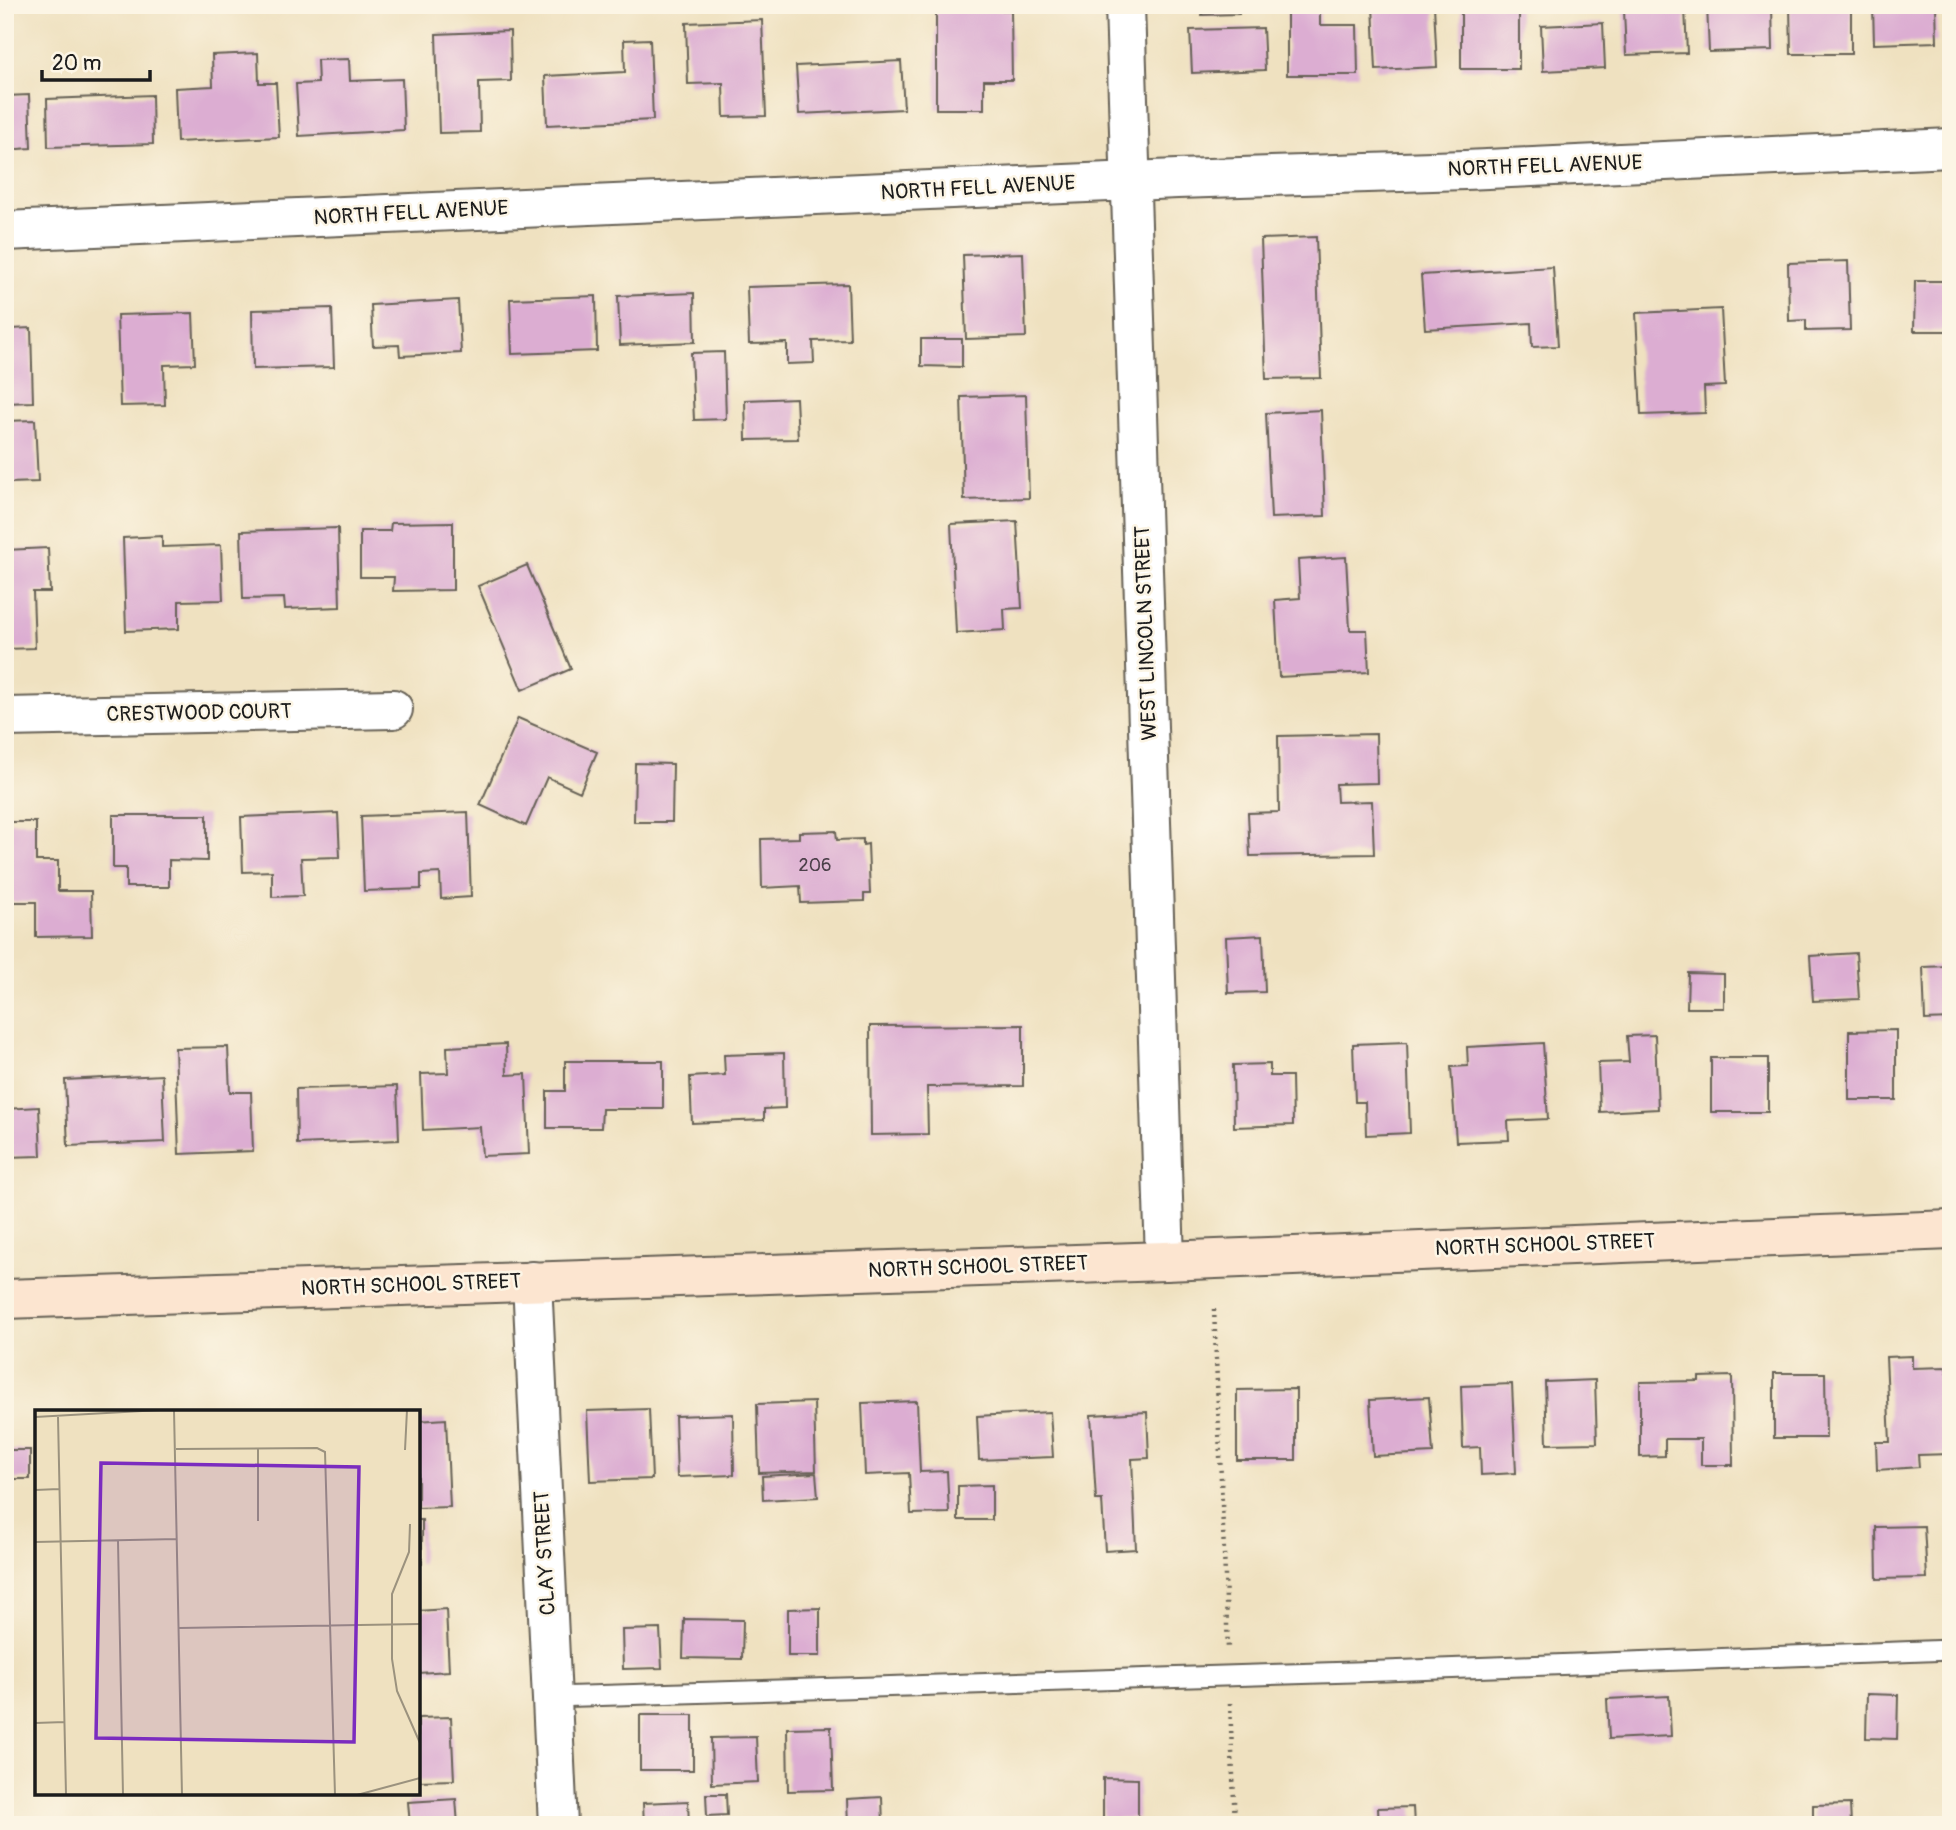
<svg xmlns="http://www.w3.org/2000/svg" width="1956" height="1830" viewBox="0 0 1956 1830" font-family="Pangolin,sans-serif">
<rect width="100%" height="100%" fill="#fcf5e5"/>
<filter id="ink" filterUnits="userSpaceOnUse"><feTurbulence type="fractalNoise" baseFrequency=".0143" numOctaves="2"/><feDisplacementMap in="SourceGraphic" scale="14" xChannelSelector="R" yChannelSelector="G"/><feConvolveMatrix kernelMatrix="1 2 1 2 8 2 1 2 1" color-interpolation-filters="sRGB"/></filter>
<filter id="wash" filterUnits="userSpaceOnUse"><feTurbulence type="fractalNoise" baseFrequency=".00686" numOctaves="4" result="noise"/><feDisplacementMap in="SourceGraphic" scale="28" xChannelSelector="R" yChannelSelector="G"/><feGaussianBlur stdDeviation="1.57" result="paint"/><feColorMatrix in="noise" values="0 0 0 0 0 0 0 0 0 0 0 0 0 0 0 0 0 1.4 0 .05"/><feComposite in="paint" operator="in"/></filter>
<g filter="url(#wash)">
<rect width="100%" height="100%" fill="#efe1c0"/>
<g id="blocks">
<path fill="#dcadd2" d="M1202,5H1239V14L1202,15Z
M1373,5H1434L1437,67L1376,70Z
M1461,5H1519V69H1461Z
M1707,5H1772L1773,50L1709,52Z
M1790,5H1851V54H1791Z
M1873,5H1936L1937,42L1874,44Z
M1685,8L1687,53L1626,55L1624,10Z
M1011,10L1012,80H984V109H936V11Z
M1287,11H1320V25H1357L1358,75H1287Z
M762,20L766,116L724,117L723,83L688,84L686,23Z
M1603,23L1605,68L1543,71L1541,26Z
M1263,28L1265,70L1192,73L1190,30Z
M510,31L511,81L479,82L480,132L439,133L436,34Z
M650,39L653,120L547,125L545,76L625,72L624,40Z
M258,53L259,83H276L279,137L177,142L175,88L213,86L212,55Z
M349,59L350,81L402,79L404,130L299,136L296,84L318,83L317,60Z
M901,61L904,109L799,114L796,66Z
M29,95L31,148L5,150V96Z
M152,95L153,144L48,147L47,99Z
M1316,237L1321,378L1266,379L1261,239Z
M1023,253L1026,337L966,339L963,255Z
M1848,261L1850,330L1806,331V320L1789,321L1788,263Z
M1553,267L1558,346L1532,347L1531,323L1425,329L1421,275Z
M1915,281H1951V331H1914Z
M848,284L850,340L813,341L814,363L787,364V343L749,344L747,287Z
M5,288H10L11,329L31,328L33,402L5,403Z
M694,293L695,342L620,345L618,296Z
M596,296L597,351L512,354L510,299Z
M458,300L461,353L400,356L399,345L373,346L371,305Z
M332,308L334,367L253,369L252,310Z
M1721,309L1725,386L1704,387L1705,413L1641,415L1636,313Z
M193,313L195,364L164,365L165,405L120,406L117,315Z
M921,339H962V367L921,366Z
M724,352L726,419L694,420L691,353Z
M1026,395L1029,498L964,500L961,397Z
M796,398L798,439L746,440L745,400Z
M1321,410L1325,516L1271,518L1266,413Z
M35,420L38,482L9,483L11,535H5V421Z
M1017,521L1022,608L1004,609L1005,630L956,633L951,524Z
M453,522V590L393,591L394,577H360V531H390L391,523Z
M338,528L340,607L285,609L284,598L243,599L241,531Z
M162,536V547L221,545L223,600L179,601V629L126,631L123,538Z
M48,548L50,592H33L35,648L5,649V550Z
M1346,557L1350,630H1367L1369,672L1279,677L1275,600L1300,598L1298,560Z
M527,565L571,669L522,690L478,586Z
M518,718L597,752L580,792L547,777L526,826L480,805Z
M1376,734L1377,783L1336,784L1337,802L1372,801L1374,854L1250,856L1248,813L1279,812L1278,736Z
M635,763L673,764L672,822H634Z
M468,812L471,897L441,899L440,873L421,874V889L364,891L361,816Z
M338,813L340,857L301,858L303,896L272,897V871L243,872L241,817Z
M113,815H207V861L169,860V887H126V868H113Z
M5,822H36V861H58V891H91L92,936L36,937V902H5Z
M836,831L837,840L863,839V845L868,844L870,894H864V901L801,903L800,886L762,888L761,839L799,838V832Z
M1263,935L1265,992L1228,993L1226,937Z
M1856,953L1859,999L1813,1001L1810,956Z
M1951,966V1019L1925,1020L1923,967Z
M1688,973L1724,974V1008H1687Z
M1023,1025V1086L927,1087L928,1134L871,1135L870,1026Z
M1896,1030V1100H1849V1031Z
M1655,1035L1658,1109L1600,1112L1598,1063L1629,1062L1627,1036Z
M1407,1042L1410,1133L1366,1135L1365,1102H1355L1353,1044Z
M1543,1043L1548,1119L1508,1121L1509,1140L1456,1142L1451,1067L1468,1066L1467,1047Z
M506,1044L507,1075L526,1074L529,1154L482,1156L480,1127L423,1130L421,1074L448,1073L447,1047Z
M228,1047L230,1092H251L253,1151L179,1154L175,1048Z
M784,1053L785,1108L764,1109V1120L692,1123L690,1077L725,1075L724,1055Z
M1711,1058H1768V1112H1711Z
M565,1061H663V1109H602L601,1128H547V1091H565Z
M1270,1064V1076H1292L1293,1125L1234,1127L1233,1065Z
M162,1075L165,1142L68,1146L65,1080Z
M397,1086L399,1140L297,1144L296,1089Z
M39,1107L41,1156L5,1157V1109Z
M1912,1356V1368L1947,1367L1950,1454L1918,1455L1919,1467L1877,1470L1876,1442H1890L1886,1357Z
M1774,1373H1825L1826,1438H1774Z
M1732,1376L1733,1465H1701V1439H1665V1456L1640,1457V1382L1699,1381V1377Z
M1595,1380L1597,1443L1547,1444L1545,1382Z
M1512,1384L1516,1473L1481,1475L1480,1447L1463,1448L1461,1386Z
M1296,1389V1460H1237V1390Z
M1429,1397L1433,1453L1373,1456L1370,1400Z
M917,1401L920,1472L947,1471L949,1513L911,1514L909,1473L865,1475L862,1403Z
M814,1402L816,1471L759,1473L757,1404Z
M649,1409L652,1479L590,1481L587,1411Z
M1050,1412L1053,1457L979,1460L977,1416Z
M1147,1412L1149,1458L1132,1459L1136,1549L1105,1551L1102,1500H1096L1091,1415Z
M733,1414L734,1475L677,1477L675,1416Z
M446,1419L450,1507L418,1508V1421Z
M5,1450H30V1479H5Z
M816,1473L818,1497L763,1500L762,1476Z
M992,1485V1520H958V1486Z
M418,1520H422V1564H418Z
M1924,1526L1927,1578L1877,1579L1876,1527Z
M820,1608V1656H788V1609Z
M446,1609L449,1671L418,1673V1611Z
M684,1619L743,1620L742,1659L683,1658Z
M660,1629L662,1668L623,1669L622,1630Z
M1867,1694L1898,1695L1897,1739L1866,1738Z
M1669,1696L1671,1736L1609,1739L1607,1699Z
M640,1715H693V1770H640Z
M451,1717L454,1780L418,1781V1718Z
M831,1727L833,1790L788,1791L787,1728Z
M756,1737L758,1782L712,1784L711,1738Z
M1103,1778L1138,1779V1818H1103Z
M706,1794H726L727,1815L707,1816Z
M882,1797L883,1825H848L847,1799Z
M456,1799L458,1825H410L408,1802Z
M688,1801L689,1825H644L643,1803Z
M1850,1804L1851,1825H1813V1805Z
M1413,1807L1414,1825H1379L1378,1808Z"/>
</g>
</g>
<g filter="url(#ink)">
<use href="#blocks" fill-opacity="0" stroke="#666155" stroke-width="2"/>
<g fill="none" stroke-linecap="round" stroke-linejoin="round">
<defs>
<path id="lane" d="M552,1697L1385,1671L1951,1650"/>
<path id="street" d="M1125,5L1165,1261
M5,231L1177,179L1465,170L1951,148
M5,717L393,709
M532,1281L558,1825"/>
<path id="secondary" d="M5,1299L1165,1261L1951,1230"/>
</defs>
<use href="#lane" stroke="#666155" stroke-width="23"/>
<use href="#street" stroke="#666155" stroke-width="42"/>
<use href="#secondary" stroke="#666155" stroke-width="42"/>
<path stroke="#666155" stroke-width="4.5" stroke-dasharray="2 5" stroke-linecap="butt" d="M1214,1309L1228,1649
M1230,1703L1235,1825"/>
<use href="#lane" stroke="#fff" stroke-width="19"/>
<use href="#street" stroke="#fff" stroke-width="38"/>
<use href="#secondary" stroke="#fce5d0" stroke-width="38"/>
</g>
</g>
<g text-anchor="middle" dominant-baseline="central" stroke-width="5" stroke-linejoin="round" paint-order="stroke">
<g font-size="18" fill="#4c404a">
<text x="815" y="865">206</text>
</g>
<g font-size="21" fill="#1c1c1c" stroke="#fcf5e5">
<text transform="translate(1545 166) rotate(-2)">NORTH FELL AVENUE</text>
<text transform="translate(978 188) rotate(-3)">NORTH FELL AVENUE</text>
<text transform="translate(411 213) rotate(-3)">NORTH FELL AVENUE</text>
<text transform="translate(1146 633) rotate(-92)">WEST LINCOLN STREET</text>
<text transform="translate(199 713) rotate(-1)">CRESTWOOD COURT</text>
<text transform="translate(1545 1245) rotate(-2)">NORTH SCHOOL STREET</text>
<text transform="translate(978 1267) rotate(-2)">NORTH SCHOOL STREET</text>
<text transform="translate(411 1285) rotate(-2)">NORTH SCHOOL STREET</text>
<text transform="translate(545 1553) rotate(-93)">CLAY STREET</text>
</g>
</g>
<g transform="translate(35 1410)">
<rect width="385" height="385" fill="#efe1c0"/>
<path fill="none" stroke="#9b927e" stroke-width="2" d="M139,0L147,385M297,0H325M0,7L125,0M23,7L31,385M223,38V111M141,39L282,38L290,42L300,385M370,40L372,0M0,80L24,79M375,114L374,142L357,184V249L362,281L385,333M83,131L88,385M0,132L142,129M143,218L385,214M0,313L30,312M322,385L385,368"/>
<path fill="#7b2cbf" fill-opacity="0.15" stroke="#7b2cbf" stroke-width="3.5" d="M66,53L324,57L319,332L61,328Z"/>
<rect width="385" height="385" fill="none" stroke="#1c1c1c" stroke-width="3.5"/>
</g>
<rect width="1956" height="1830" fill="none" stroke="#fcf5e5" stroke-width="28"/>
<path d="M42 70v10h108v-10" fill="none" stroke="#1c1c1c" stroke-width="3.5"/>
<text x="52" y="70" font-size="21" fill="#1c1c1c" stroke="#fcf5e5" stroke-width="5" paint-order="stroke">20 m</text>
</svg>
